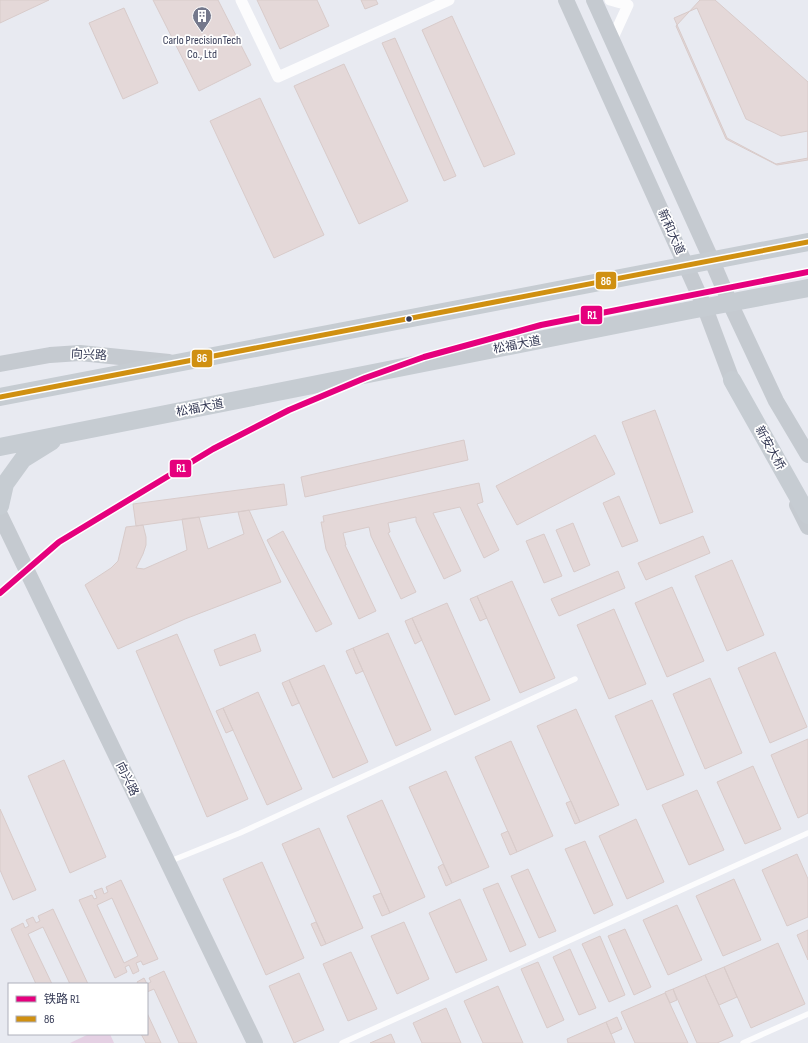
<svg xmlns="http://www.w3.org/2000/svg" width="808" height="1043" viewBox="0 0 808 1043" font-family="'Sofia Sans Condensed','Noto Sans SC',sans-serif">
<rect width="100%" height="100%" fill="#e8eaf1"/>
<path fill="#e4d0e3" d="M89,1034H110L114,1043H70Z"/>
<path fill="#e4d8d8" stroke="#d8cbca" fill-rule="evenodd" d="M0,0H49L0,23Z
M153,0H218L251,65L199,91Z
M257,0H317L329,26L280,49Z
M361,0H376L378,4L365,9Z
M700,0H715L808,82V160L777,165L726,139L676,26Z
M124,8L158,83L123,99L89,23Z
M697,8L746,119L781,136L808,131V158L776,164L727,138L674,18Z
M452,16L515,154L484,167L422,30Z
M395,38L456,176L444,181L382,43Z
M344,64L408,201L359,224L294,86Z
M260,98L324,235L274,258L210,121Z
M655,410L693,512L660,524L622,422Z
M595,435L615,474L517,525L496,486Z
M464,440L468,460L305,497L301,477Z
M479,483L483,502L477,504L499,550L484,558L460,507L433,513L461,571L444,579L416,521V517L388,523L390,532L388,533L416,592L401,599L371,536L369,527L343,533L346,545H345L376,611L359,619L326,549L321,522H324L323,516Z
M284,484L287,505L136,526L133,504Z
M619,496L638,541L622,547L603,503Z
M249,510L281,582L185,619L118,649L85,585L111,568L118,561L126,527L143,525L146,537V545L143,554L136,568L144,569L187,550L182,519L199,517L208,549L244,534L238,512Z
M573,523L590,565L574,572L556,530Z
M283,531L332,624L316,632L267,540Z
M544,534L562,576L544,583L526,541Z
M703,536L710,553L646,580L638,563Z
M732,560L764,635L727,651L695,576Z
M618,571L625,588L559,616L551,599Z
M512,581L555,678L520,693L477,596Z
M672,587L704,661L667,677L635,603Z
M477,596L487,618L480,621L470,599Z
M447,603L490,700L455,715L412,618Z
M614,609L646,684L609,699L577,625Z
M412,618L422,640L415,644L405,621Z
M388,633L431,730L396,746L353,648Z
M177,634L248,799L207,817L136,651Z
M255,634L261,651L220,666L214,650Z
M353,648L363,671L356,674L346,651Z
M775,652L807,727L770,743L738,668Z
M324,665L368,762L333,778L289,680Z
M710,678L742,753L705,769L673,694Z
M289,680L299,703L292,706L282,683Z
M258,692L302,789L267,805L223,708Z
M652,700L684,775L647,790L615,716Z
M223,708L233,730L226,733L216,711Z
M576,709L619,805L580,822L537,726Z
M808,739V813L798,818L771,755Z
M511,741L553,836L517,852L475,757Z
M64,760L106,857L70,873L28,776Z
M753,766L781,829L745,844L717,782Z
M446,771L489,867L452,883L409,787Z
M697,790L724,850L689,865L662,805Z
M382,800L425,897L390,913L347,816Z
M571,801L580,822L575,824L566,803Z
M0,809L36,890L13,900L0,870Z
M636,819L664,882L627,899L599,836Z
M319,828L363,928L326,944L282,844Z
M508,831L517,852L510,855L501,834Z
M585,841L613,905L594,914L565,849Z
M797,854L808,879V917L787,926L762,870Z
M262,862L304,958L266,975L223,879Z
M443,864L452,883L446,886L438,867Z
M528,869L556,931L539,938L511,876Z
M734,879L761,940L723,956L696,896Z
M121,880L158,959L143,965L141,961L136,963L139,971L133,974L129,965L125,967L127,972L115,978L79,900L92,895L94,899L97,898L94,891L102,888L104,894L108,892L106,887ZM112,898L138,956L124,963L97,905Z
M498,883L526,945L510,952L483,889Z
M381,893L390,913L382,916L373,896Z
M460,899L487,960L456,973L429,913Z
M677,905L702,960L668,975L643,920Z
M53,909L88,984H70L43,927L28,934L52,984H36L11,929L23,923L25,928L29,926L26,920L33,917L36,923L40,921L38,916Z
M316,922L326,944L321,946L311,924Z
M404,922L429,979L397,994L371,936Z
M625,929L651,987L634,995L608,936Z
M808,930V960L797,935Z
M600,936L625,995L609,1002L582,944Z
M778,943L805,1004L751,1028L724,967Z
M570,949L596,1008L579,1015L553,957Z
M351,952L377,1009L348,1021L323,964Z
M538,962L564,1020L547,1028L521,969Z
M724,967L737,997L719,1005L705,975Z
M164,971L197,1043H179L154,989L147,992V984L151,982L149,978Z
M299,973L324,1030L294,1043L269,986Z
M705,975L733,1036L717,1043H697L673,989Z
M144,978L147,984H138L137,982Z
M498,986L523,1043H483L464,1001Z
M673,989L677,1000L670,1003L665,992Z
M665,993L688,1043H635L621,1012Z
M446,1008L461,1043H422L413,1023Z
M147,1013L161,1043H146L141,1034H147Z
M617,1017L622,1029L611,1034L606,1022Z
M606,1022L615,1043H568L567,1039Z
M391,1034L395,1043H370Z"/>
<g fill="none" stroke-linecap="round" stroke-linejoin="round">
<path stroke="#fcfcfd" stroke-width="5.5" d="M168,862L240,833L575,679
M342,1043L808,833
M743,1043L808,1014"/>
<path stroke="#fcfcfd" stroke-width="11" d="M241,0L278,77L449,0
M610,0L628,5L612,40"/>
<path stroke="#c5cad0" stroke-width="16" d="M566,0L705,308L732,380L738,392
M594,0L712,261L730,303L776,401L808,455
M0,364L50,355L80,353L169,362
M797,505L808,527
M0,515L255,1043"/>
<path stroke="#c6ccd2" stroke-width="18" d="M732,380L808,515
M0,397L808,242
M0,447L691,310L808,288
M0,506L5,484L23,459L52,441"/>
<defs>
<path id="bus-1" d="M0,397L808,242"/>
</defs>
<use href="#bus-1" stroke="#fff" stroke-width="8"/>
<use href="#bus-1" stroke="#d09011" stroke-width="5"/>
<defs>
<path id="rail-1" d="M0,593L59,542L213,449L289,410L365,378L424,357L541,325L808,272"/>
</defs>
<use href="#rail-1" stroke="#fff" stroke-width="9"/>
<use href="#rail-1" stroke="#e5007d" stroke-width="6"/>
</g>
<defs>
<symbol id="building-pin" viewBox="-11 -11 22 30"><path d="M0 17L-7.5 6A9.5 9.5 0 1 1 7.5 6Z" fill="#74788c" stroke="#fff"/><path d="M-4-6H4V6H1V3H-1V6H-4ZM-2.5-4.3h1.7v1.8h-1.7ZM.8-4.3h1.7v1.8H.8ZM-2.5-1h1.7V.8h-1.7ZM.8-1h1.7V.8H.8Z" fill="#fff"/></symbol>
</defs>
<g fill-rule="evenodd">
<use href="#building-pin" x="191" y="5" width="22" height="30"/>
</g>
<circle fill="#353a55" stroke="#fff" stroke-width="1.5" cx="409" cy="319" r="3.5"/>
<g text-anchor="middle" dominant-baseline="central" stroke-width="3.5" stroke-linejoin="round" paint-order="stroke">
<g font-size="12" fill="#353a55" stroke="#fff">
<text x="202" y="40">Carlo PrecisionTech<tspan x="202" dy="14">Co., Ltd</tspan></text>
</g>
<g font-size="12" fill="#353a55" stroke="#fff">
<text transform="translate(671 232) rotate(66)">新和大道</text>
<text transform="translate(517 345) rotate(-11)">松福大道</text>
<text transform="translate(89 355) rotate(3)">向兴路</text>
<text transform="translate(200 408) rotate(-11)">松福大道</text>
<text transform="translate(770 448) rotate(61)">新安大桥</text>
<text transform="translate(127 779) rotate(64)">向兴路</text>
</g>
</g>
<g stroke="#fff" stroke-width="1.5">
<rect x="595" y="271" width="22" height="19" rx="4" fill="#d09011"/>
<rect x="580" y="305" width="23" height="20" rx="4" fill="#e5007d"/>
<rect x="191" y="349" width="22" height="19" rx="4" fill="#d09011"/>
<rect x="169" y="459" width="23" height="19" rx="4" fill="#e5007d"/>
</g>
<g font-size="11" text-anchor="middle" font-weight="bold" fill="#fff">
<text x="606" y="285">86</text>
<text x="592" y="319">R1</text>
<text x="202" y="362">86</text>
<text x="181" y="472">R1</text>
</g>
<rect x="8" y="983" width="140" height="52" fill="#ffffff" stroke="#aeb0bb"/>
<rect x="16" y="996" width="20" height="6" fill="#e5007d" stroke="#aeb0bb"/>
<text x="44" y="1003" font-size="12" fill="#353a55">铁路 R1</text>
<rect x="16" y="1016" width="20" height="6" fill="#d09011" stroke="#aeb0bb"/>
<text x="44" y="1023" font-size="12" fill="#353a55">86</text>
</svg>
